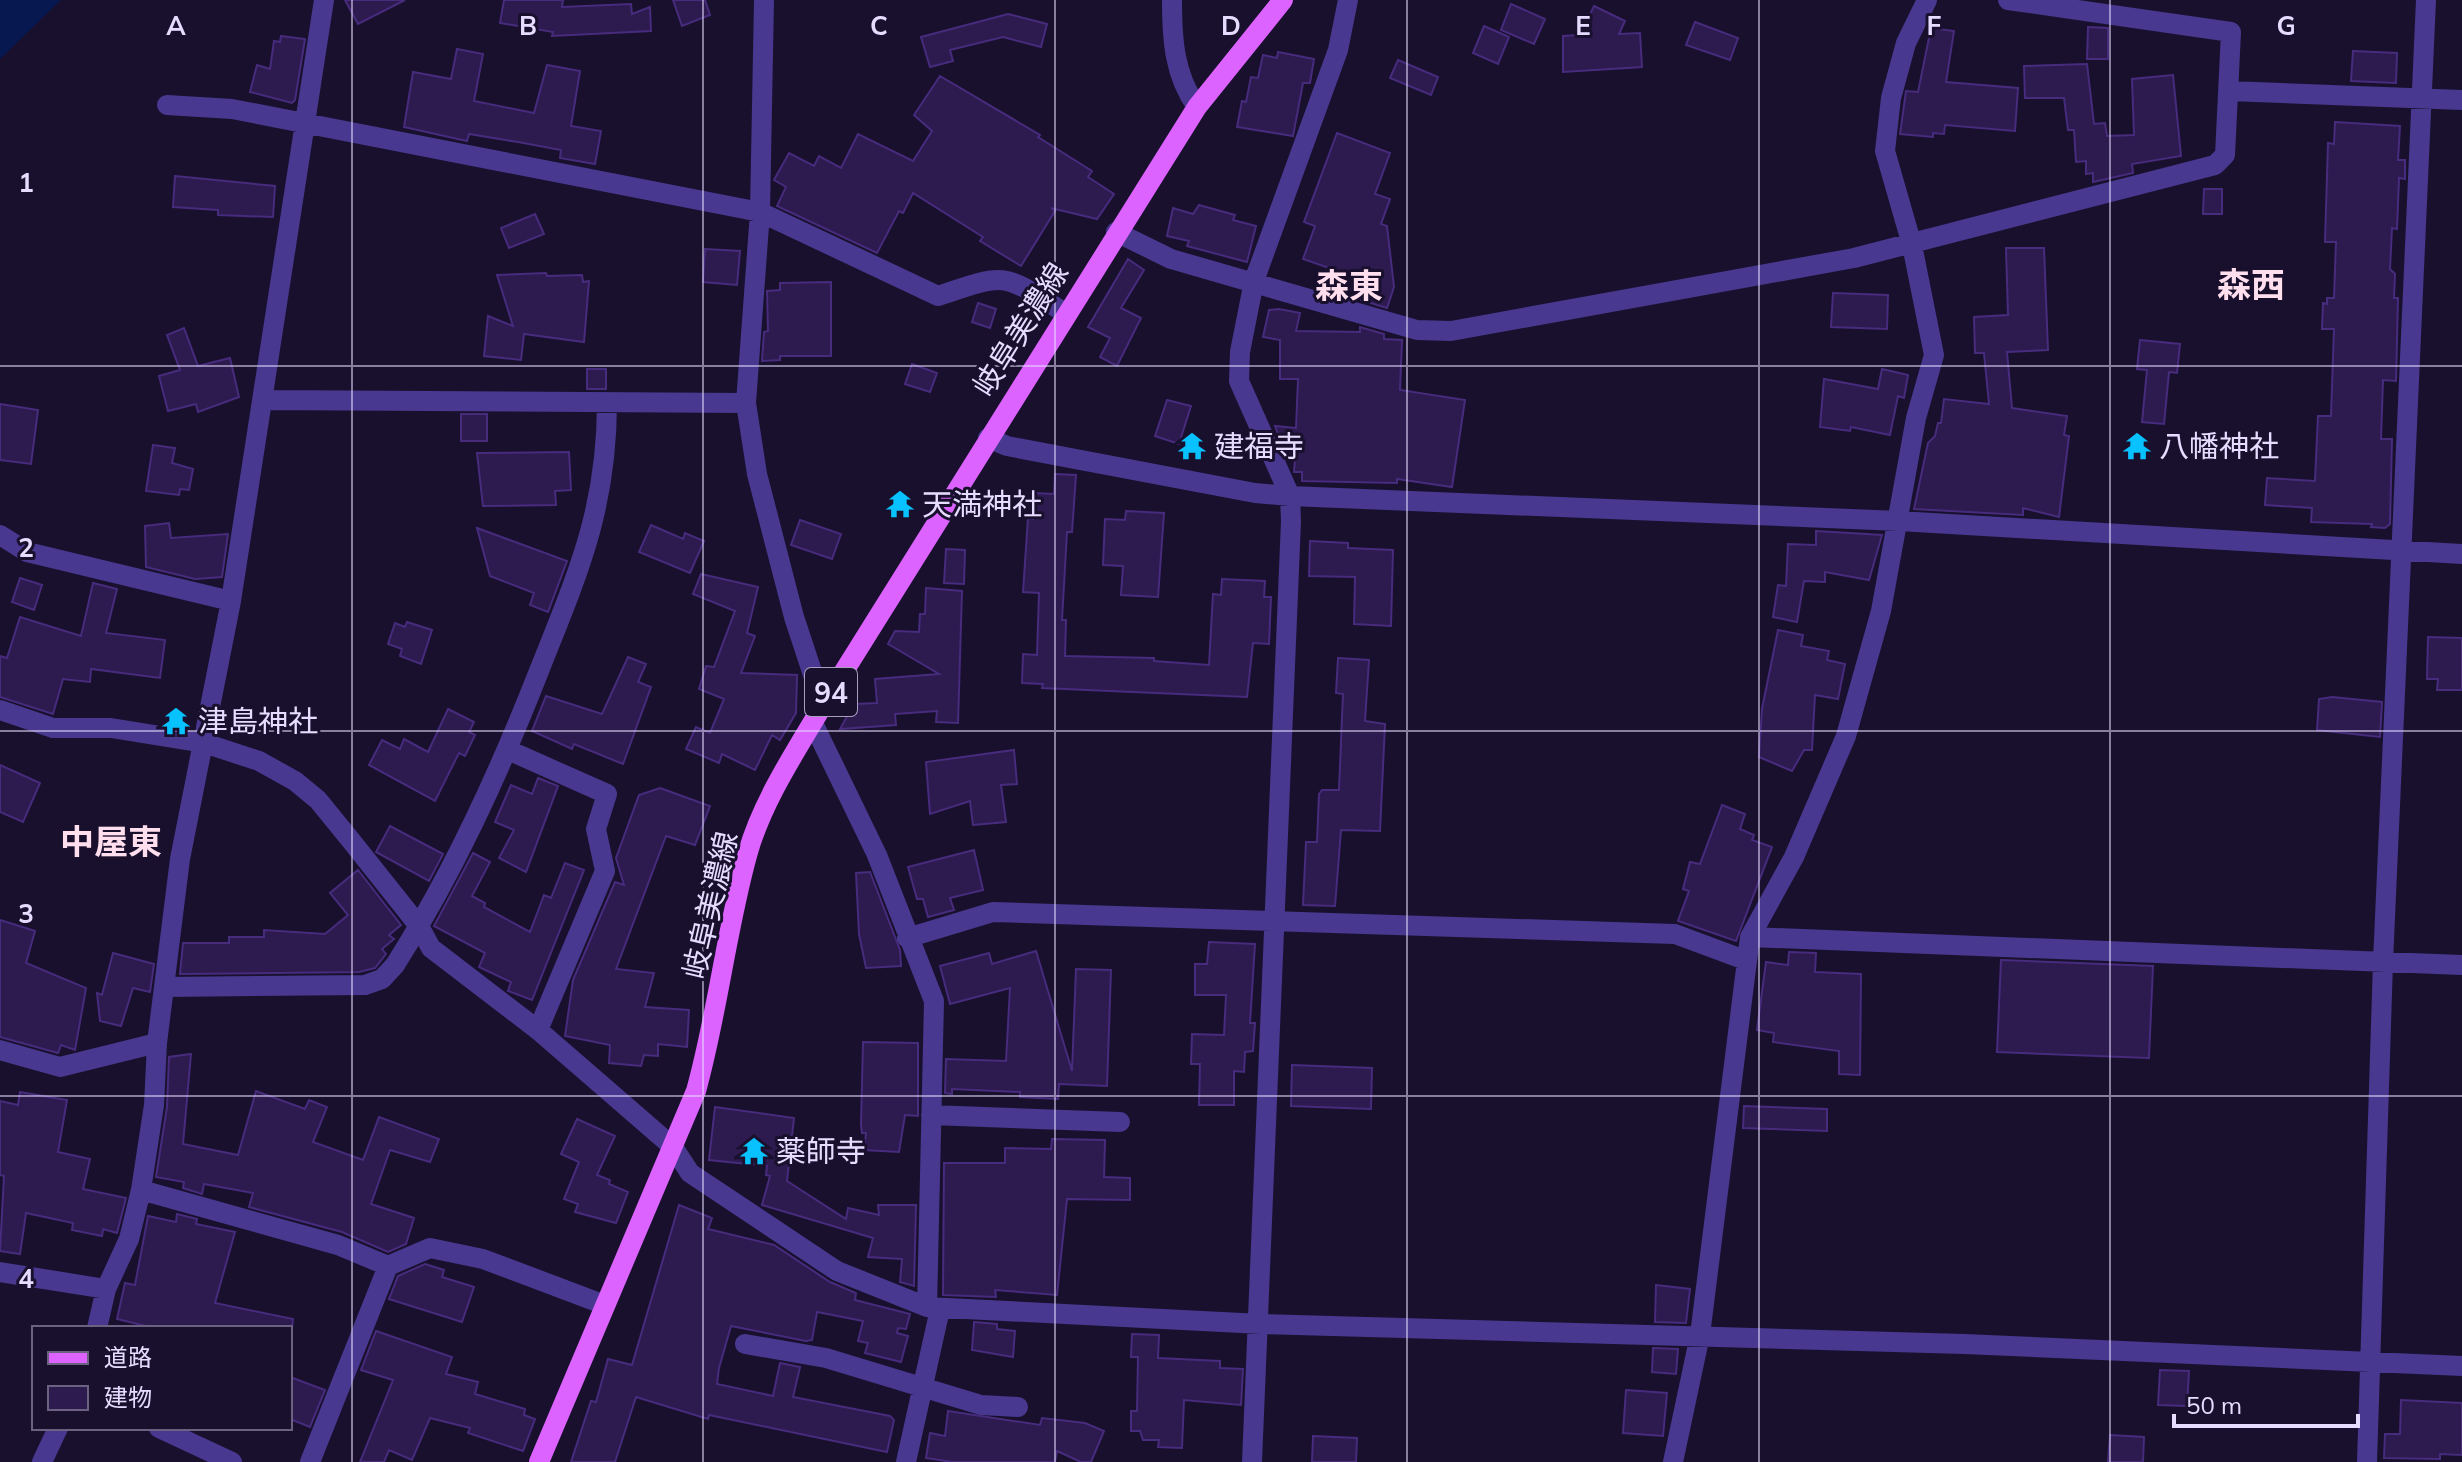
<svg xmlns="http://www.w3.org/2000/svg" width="2462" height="1462" viewBox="0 0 2462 1462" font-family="Mulish,'Noto Sans JP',sans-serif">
<rect width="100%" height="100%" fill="#19102d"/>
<path fill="#07174f" d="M0,0H61L0,59Z"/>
<path fill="#2d1a4f" stroke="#472b7d" stroke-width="2" d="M345,0H405L358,24Z
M504,0H563L562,7L631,4L632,14L650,7L651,31L552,36L553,32L500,23Z
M673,0H705L710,15L682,26Z
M1511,4L1545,19L1534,44L1501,30Z
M1594,6L1625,21L1619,34L1640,33L1642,67L1563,72V36L1580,35Z
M1008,14L1047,24L1041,47L1003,37L950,50L953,61L930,67L921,37Z
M1695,22L1738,38L1730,60L1686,45Z
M1484,26L1509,37L1498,64L1473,53Z
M2088,27L2108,28V59H2087Z
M1931,28L1954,31L1946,82L2018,88L2015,131L1945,125L1944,134L1933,133V137L1900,134L1906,91L1918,92Z
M281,36L305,39L295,100L292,103L250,92L257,65L270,69L274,41L280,42Z
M457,49L483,54L474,101L534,113L547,65L580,71L571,126L601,131L595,164L560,158L561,150L518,142L469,134L467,141L404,127L413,72L451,79Z
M2353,51L2397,53L2396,83L2351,81Z
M1278,52L1314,59L1310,83H1303L1293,136L1237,127L1242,101L1246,102L1251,77L1258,78L1263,55L1277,58Z
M1398,60L1438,77L1431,95L1390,78Z
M2087,64L2094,124L2105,123L2107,136L2134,135L2132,79L2173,75L2181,156L2132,164L2133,173L2093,182V173L2086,174V161L2076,162L2074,130H2068L2064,98H2025L2024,66Z
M940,76L1040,135L1038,137L1092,171L1088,177L1114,194L1097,219L1051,208L1055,211L1021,266L980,241L983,237L913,193L903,213L899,211L877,253L777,206L786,187L774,180L789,153L814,166L819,156L841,168L858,134L913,161L932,131L914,115Z
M2335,122L2400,126L2398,160H2405V179L2399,178L2397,229L2392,228L2390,269L2395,274L2394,298H2398L2396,381L2383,380L2381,439H2392L2390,524L2385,528L2371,527L2372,524L2311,522L2312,508L2265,505L2267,478L2315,481L2318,416H2331L2334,329H2322L2323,303L2327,304V298H2334L2336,242H2325L2328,143L2334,144Z
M1337,133L1390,153L1375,194L1390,199L1381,224L1387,226L1394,287L1387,308L1361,300L1362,294L1351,290L1355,277L1303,259L1315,226L1304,222Z
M175,176L275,186L273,217L218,215V210L173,207Z
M2204,189H2222V214H2203Z
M1199,205L1235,215L1233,220L1256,226L1247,262L1187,246L1189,241L1167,236L1173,208L1193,214Z
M535,214L544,234L509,248L501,228Z
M2006,248H2044L2048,350L2007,352L2012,408L2067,416L2064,435L2069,436L2059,517L2023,508V515L1914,509L1928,443L1935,436L1938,423H1941L1944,399L1989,404L1984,353H1975L1974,317L2008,315Z
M705,249L740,251L737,285L703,282Z
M1128,259L1144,270L1121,308L1141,318L1117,366L1100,357L1110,338L1088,327Z
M546,273L547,276L582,275L583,282L589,281L584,342L524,334L521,360L484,356L488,316L513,326L497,275Z
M831,282V356H780V360L762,361L764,332L768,331L767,291L780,290V283Z
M1833,293L1888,295L1887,329L1831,327Z
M978,303L996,309L990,328L972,322Z
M1279,309L1300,313L1296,331L1360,332V327L1384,334V339L1402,340L1400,390L1465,400L1452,487L1397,479V483L1302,481V472H1294L1295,458L1288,460L1275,426L1296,428L1298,379H1280V340L1263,337L1269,310Z
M184,328L198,366L230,358L239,397L198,412L196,404L168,411L159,376L180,370L167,335Z
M2140,340L2180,344L2177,373L2169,372L2164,424L2142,422L2147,370L2137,369Z
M912,364L937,373L930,392L905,384Z
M587,369H606V389H587Z
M1882,369L1908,375L1904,398L1898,396L1890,435L1851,427L1850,431L1820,427L1824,379L1878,389Z
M1167,400L1191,406L1179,444L1155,436Z
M0,404L38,410L31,464L0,460Z
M461,414H487V441H461Z
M153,445L175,448L172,463L193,469L189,490L180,489L179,495L146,491Z
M569,452L571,490L555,491L556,505L483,506L477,453Z
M1055,474L1076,475L1072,532H1067L1062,620H1066L1065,656L1154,658V661L1209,665L1213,594L1221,595L1222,579L1265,581L1264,597H1271L1269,644L1253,643L1247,697L1042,688L1043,684L1022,683L1023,654L1037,655L1039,593L1023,592L1028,518L1033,519L1034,493L1054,494Z
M1126,511L1164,513L1158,597L1121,595L1123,566L1103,565L1105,519L1125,520Z
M800,520L841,534L832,559L791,545Z
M169,523L171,538L228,534L222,577L195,579L146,567L145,526Z
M651,525L683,539L685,533L704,541L690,573L639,552Z
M477,528L567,561L548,612L530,605L534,593L490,576Z
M1816,531L1882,535L1869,580L1825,572V582L1804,581L1797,622L1773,617L1778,585L1786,586L1788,544L1816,545Z
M1310,541L1348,543V548L1393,550L1391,626L1354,624L1355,577L1309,576Z
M946,549L965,550L964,584L944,583Z
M701,574L758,587L747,633L755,636L741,673L797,675L796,713L780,740L772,735L755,770L722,754L719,763L686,749L696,727L710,733L724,699L699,689L706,666L714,667L735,611L693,594Z
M20,578L42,585L34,610L12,602Z
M93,583L117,589L106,633L165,640L160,678L91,669L90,682L63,679L53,714L0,697V656L7,658L20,617L81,636Z
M926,588L962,591L958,723L936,722L937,711L895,714L896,725L840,729L854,704L877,703L875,679L939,674L888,644L895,631L919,632L920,614H925Z
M407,622L432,630L421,664L400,656L402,649L388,644L395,623L405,627Z
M1778,630L1803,635L1801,646L1829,651L1827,660L1845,664L1838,699L1815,695L1812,750H1804L1792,771L1759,757L1762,709Z
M2428,637L2462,638V690H2437L2438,679H2427Z
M628,657L646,664L638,682L651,687L623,764L574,744L572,749L532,731L546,696L602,714Z
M1338,658L1369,660L1365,721L1385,724L1380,831L1341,830L1335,906L1303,905L1306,842H1317L1319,794L1322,790H1339L1343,694L1336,693Z
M2332,697L2382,702L2380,737L2317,730L2319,699Z
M448,709L474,722L469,732L475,735L465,756L459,753L435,801L369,765L382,740L400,749L404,739L428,752Z
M1014,750L1017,784L1001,785L1006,822L973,825L970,801L930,814L926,762Z
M0,765L40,783L23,822L0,812Z
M538,778L558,786L526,872L499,858L514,830L495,822L511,785L532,794Z
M660,788L710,806L695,845L666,836L616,969L654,973L645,1007L689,1010L687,1047L658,1044V1056L644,1055L641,1066L609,1063L610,1045L565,1036L573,980L615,882L624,885L616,858L639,795Z
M1722,805L1745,814L1740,829L1754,835L1752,840L1772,847L1736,941L1678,921L1689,891L1683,889L1690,862L1700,864Z
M390,826L443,854L429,881L376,852Z
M974,850L983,890L950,898L954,910L928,917L923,899H917L908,867Z
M473,853L490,862L472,896L485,903L484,907L530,932L544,895L551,898L565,863L584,870L532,1000L508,991L511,982L479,967L485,953L434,926Z
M358,870L401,925L389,935L394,939L382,949L386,954L375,968L359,972L180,974L183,943H229V937H264V930L325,934L348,915L330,893Z
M870,872L900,950L901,966L866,968L859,934L856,873Z
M0,920L35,931L26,963L86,988L75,1050L61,1045L58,1053L0,1037Z
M1209,942L1255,944L1250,1023H1255L1253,1051L1245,1052L1244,1072L1234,1071V1105H1199L1200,1064H1191L1192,1034L1224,1035L1226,995H1195V964H1207Z
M1036,951L1072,1071L1076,969L1111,970L1107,1086L1059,1084L1058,1099L1020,1097V1092L952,1089V1094L945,1093L946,1059L1006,1061L1010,988L950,1004L940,966L989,953L992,964Z
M1789,952L1816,953L1815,972L1861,974L1860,1075L1839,1074V1051L1773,1042L1774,1033L1757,1030L1766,962L1788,965Z
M113,953L154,964L150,992L133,988L121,1026L100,1021L97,993L102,995Z
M2001,960L2153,966L2149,1058L1997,1052Z
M863,1042L918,1043V1116L905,1115L899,1152L864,1150L866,1133H862L861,1125Z
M191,1054L183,1144L238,1155L256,1091L305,1109L309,1100L327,1107L313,1142L363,1160L379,1117L439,1139L430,1162L390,1150L371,1204L414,1218L406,1244L388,1252L342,1232L249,1207L253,1193L204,1184L202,1194L183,1188L184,1182L156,1177L167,1107L169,1057Z
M1292,1065L1372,1068L1371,1109L1291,1106Z
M20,1092L67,1100L58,1152L90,1159L83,1189L126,1198L117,1233L103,1229L102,1236L72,1230L73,1223L26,1213L20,1254L0,1251L4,1176L0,1175V1101L18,1105Z
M1744,1106L1827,1109V1131L1743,1128Z
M715,1107L794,1118L787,1181L846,1219L848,1208L879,1215L878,1205H916L914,1286L900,1282L902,1259L868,1257L873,1238L762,1205L770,1176L766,1175L767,1166L709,1160Z
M577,1119L615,1136L597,1175L610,1180L609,1184L628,1192L616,1223L575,1212L578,1204L564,1199L579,1162L561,1154Z
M1052,1139L1105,1140L1104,1177L1130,1178V1200L1067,1199L1057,1295L995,1290L996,1297L943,1295L944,1163H1005V1148L1051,1149Z
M679,1205L712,1218L708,1229L774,1245L830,1282L856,1293L855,1300L910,1314L906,1329L898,1328L897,1333L908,1336L901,1362L865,1353L868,1343L858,1341L863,1321L817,1312L812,1340L806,1341L731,1326L719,1368L717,1384L773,1396L780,1363L800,1367L793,1397L890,1416L894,1420L887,1452L709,1415L708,1419L636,1397L615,1462H571L591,1401L596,1402L608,1359L632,1365Z
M177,1214L197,1219L196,1224L235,1232L215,1303L293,1319L292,1328H154L117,1319L125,1283L135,1285L148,1216L176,1222Z
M425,1264L444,1270L442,1277L474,1287L462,1322L389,1299L398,1276Z
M1656,1285L1690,1289L1686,1323L1655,1322Z
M974,1322L997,1324V1329L1015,1331L1013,1357L972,1350Z
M376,1331L452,1357L446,1374L478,1382L475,1394L525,1409L524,1415L535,1419L523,1451L468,1433L470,1428L430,1418L412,1460L389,1450L384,1462H360L393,1380L361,1370Z
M1132,1334L1159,1335L1158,1358L1220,1361V1368L1243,1369L1241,1405L1184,1400L1182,1448L1158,1447L1159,1440H1143L1140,1431H1131V1411H1137L1138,1357H1131Z
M1653,1348L1678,1349L1676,1374L1652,1372Z
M2160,1370L2189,1371L2187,1406L2158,1405Z
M290,1377L325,1390L310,1427L290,1419Z
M1626,1390L1667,1393L1663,1436L1623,1433Z
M2401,1400L2462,1403V1455L2440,1454V1459L2384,1458L2385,1434H2400Z
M948,1411L1040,1425L1042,1418L1085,1423L1104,1431L1091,1462H1081L1057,1451L1055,1462H952L926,1458L930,1433L945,1436Z
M2110,1435L2144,1437L2143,1462H2108Z
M1313,1436L1357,1438L1356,1462H1312Z"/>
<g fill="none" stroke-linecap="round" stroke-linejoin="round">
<path stroke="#48388f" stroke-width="20" d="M764,0L760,212L746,403L757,474L794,617L823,705
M1172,0C1172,39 1174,75 1197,107
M2230,91L2462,100
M167,105L232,109L760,212L938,296C1009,272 1002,273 1065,313
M1116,232L1171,259L1417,330L1451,331L1854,258L2215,165L2225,155L2231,32L2008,0
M263,400L746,403
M988,438L1007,446L1255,493L1290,496L1899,521L2462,554
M0,535L27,552L231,601
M0,710L53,728H111L204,743L259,761L295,781L318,800L353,843L419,926L431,948L538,1030L673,1147L690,1173L837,1271L927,1307L1261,1324L1964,1344L2462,1366
M813,723L877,855L934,1001L927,1307
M508,750L607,794L596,829L605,871L538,1030
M1750,937L2462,965
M907,938L993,912L1675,934L1745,960
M164,987L365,985L382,979L395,965C454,872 499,773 539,671C578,573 607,509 607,402
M0,1050L60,1067L157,1043
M931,1115L1120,1122
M141,1190L338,1245L388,1266L430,1248L483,1259L605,1305
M0,1272L106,1289
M97,1328L106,1289L129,1239L141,1190L154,1105L157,1043L180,859L231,601L324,0
M745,1344L826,1358L981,1405L1018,1407
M159,1428L232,1462
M42,1462L58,1428
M310,1462L388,1266
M906,1462L940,1309
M1252,1462L1291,521L1290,496L1239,381L1240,352L1254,281L1338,50L1348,0
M1673,1462L1700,1335L1750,937L1794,857L1846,736L1881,611L1916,418L1934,355L1912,245L1885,151L1891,98L1906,43L1927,0
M2367,1462L2383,962L2426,0"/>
<path stroke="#dc63ff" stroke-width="20" d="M539,1462L696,1091C718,1012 726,930 748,852C763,800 796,751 823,705L1197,107L1283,0"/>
</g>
<path fill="none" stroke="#e5dcff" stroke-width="2" stroke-opacity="0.55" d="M352,0V1462M703,0V1462M1055,0V1462M1407,0V1462M1759,0V1462M2110,0V1462M0,366H2462M0,731H2462M0,1096H2462"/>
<defs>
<symbol id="temple-bare" viewBox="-9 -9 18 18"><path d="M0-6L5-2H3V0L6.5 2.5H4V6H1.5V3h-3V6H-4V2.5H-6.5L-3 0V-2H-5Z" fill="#08c1ff" stroke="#19102d" stroke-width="2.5" paint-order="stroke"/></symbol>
</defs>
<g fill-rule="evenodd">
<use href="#temple-bare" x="1172" y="426" width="40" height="40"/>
<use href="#temple-bare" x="2117" y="426" width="40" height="40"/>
<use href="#temple-bare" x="880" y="484" width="40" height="40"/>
<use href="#temple-bare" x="156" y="701" width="40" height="40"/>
<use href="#temple-bare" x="734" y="1131" width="40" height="40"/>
</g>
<g text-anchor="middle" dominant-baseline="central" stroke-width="6" stroke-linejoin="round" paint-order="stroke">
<rect fill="#19102d" stroke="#a89fc0" stroke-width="2" x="805" y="668" width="52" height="48" rx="6"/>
<g font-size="28" font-weight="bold" fill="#e5dcff">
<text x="831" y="692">94</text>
</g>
<g font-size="30" fill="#e5dcff" stroke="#19102d">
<text transform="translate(1020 329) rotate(-58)">岐阜美濃線</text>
<text transform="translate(710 905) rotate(-77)">岐阜美濃線</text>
</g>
<g font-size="30" fill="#e5dcff" stroke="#19102d" text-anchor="start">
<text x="1214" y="446">建福寺</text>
<text x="2159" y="446">八幡神社</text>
<text x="922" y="504">天満神社</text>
<text x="198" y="721">津島神社</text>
<text x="776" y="1151">薬師寺</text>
</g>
<g font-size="34" font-weight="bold" fill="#ffdeee" stroke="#19102d">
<text x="2251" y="284">森西</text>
<text x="1349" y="285">森東</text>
<text x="111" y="841">中屋東</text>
</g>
</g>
<g font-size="26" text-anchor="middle" font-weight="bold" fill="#e5dcff" stroke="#19102d" stroke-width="6" stroke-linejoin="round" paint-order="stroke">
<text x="176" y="35">A</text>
<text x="528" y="35">B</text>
<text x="879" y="35">C</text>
<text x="1231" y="35">D</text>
<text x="1583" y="35">E</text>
<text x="1934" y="35">F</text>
<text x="2286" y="35">G</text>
<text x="26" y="192">1</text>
<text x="26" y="557">2</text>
<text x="26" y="923">3</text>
<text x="26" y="1288">4</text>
</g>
<rect x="32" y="1326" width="260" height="104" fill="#19102d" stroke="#6b6281" stroke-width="2"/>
<rect x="48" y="1352" width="40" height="12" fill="#dc63ff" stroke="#6b6281" stroke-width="2"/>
<text x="104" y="1366" font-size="24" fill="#e5dcff">道路</text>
<rect x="48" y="1386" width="40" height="24" fill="#2d1a4f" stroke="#6b6281" stroke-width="2"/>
<text x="104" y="1406" font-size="24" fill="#e5dcff">建物</text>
<path d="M2174 1414v12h184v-12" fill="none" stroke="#e5dcff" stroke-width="4"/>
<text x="2186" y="1414" font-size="24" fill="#e5dcff" stroke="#19102d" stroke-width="6" paint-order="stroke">50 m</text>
</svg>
